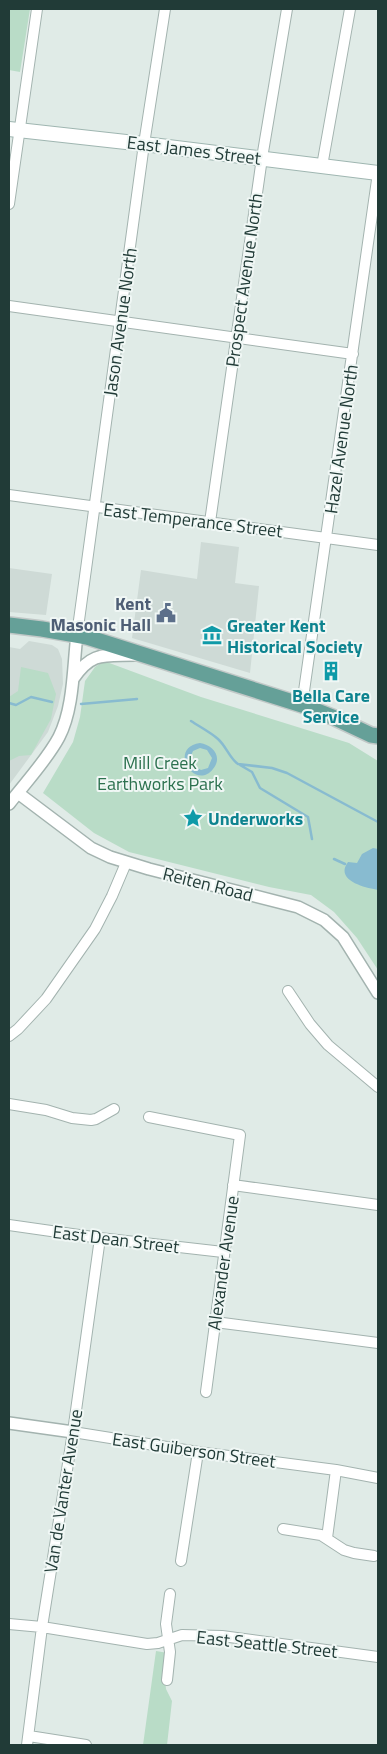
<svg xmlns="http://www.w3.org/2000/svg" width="387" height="1754" viewBox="0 0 387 1754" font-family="'Titillium Web',sans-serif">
<rect width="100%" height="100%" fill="#e0ebe7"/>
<path fill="#cedad6" d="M201,542L239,547L235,583L259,586L250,673L132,638L141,570L197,579Z
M9,568L52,574L46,615L9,612Z
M29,641L52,645L58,649L62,659L63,684L58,706L48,732L9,785V647L20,649Z"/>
<path fill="#b9dcc7" d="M9,9H30L20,72L9,70Z
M104,661L201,697L349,743L378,761V970L357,938L334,912L311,895L269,887L129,852L94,833L43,793L73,742L80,717L85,681L95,667Z
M21,667L48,673L56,694L51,719L31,755L19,756L9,761V697L18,691Z
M156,1651L168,1653L165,1680L166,1689L172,1701L167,1745H143Z"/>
<path fill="#88bbd0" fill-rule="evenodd" d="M200,743C213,745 223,757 213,769C195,792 167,748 200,743ZM200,748L207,750L212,758L208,768L201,770L192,765L190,758L193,751Z
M373,848L378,849V890C366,888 334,881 348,862L357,863L362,854Z"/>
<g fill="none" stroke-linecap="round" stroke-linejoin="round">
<path stroke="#88bbd0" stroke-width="2.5" d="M9,703L16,705L31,697L52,702
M81,704L137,699
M191,721C200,727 210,732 218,739C226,746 230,759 238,764L272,768L287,773L378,822
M240,765L252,772L260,788L308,817L312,839
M334,859L345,864"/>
<defs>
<path id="minor" d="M322,166L350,9
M9,204L37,9
M9,306L353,354
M9,495L378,545
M210,522L262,158L287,9
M77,635L144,144L165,9
M302,705L378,173
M288,991L310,1024L328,1045L378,1087
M9,1036L18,1029L46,999L95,929L112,896L126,863
M9,1104L46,1110L72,1118L91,1120L96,1119L114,1109
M149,1117L240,1135L206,1392
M233,1185L378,1205
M9,1225L100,1238L223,1252
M215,1322L378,1343
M73,1432L198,1452L336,1470L378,1478
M283,1529L321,1535L344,1550L354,1553L374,1556
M327,1538L336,1470
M181,1561L198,1452
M9,1624L42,1627L147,1644L158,1643L182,1635L222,1636L378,1657
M167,1680L170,1652L166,1624L170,1594
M29,1736L86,1745
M27,1745L42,1627L73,1432L100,1238"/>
<path id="tertiary" d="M73,679C92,651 104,656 135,655
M18,793L91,848L110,857L149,869L298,907L324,920L343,937L378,993
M9,804C25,783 47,760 59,737C74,708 73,666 77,635
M9,1423L73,1432"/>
<path id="secondary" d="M9,129L144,144L378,173"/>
<path id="primary" d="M9,625L42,629L87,637L302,705L335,718L371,735L378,736"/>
</defs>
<use href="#minor" stroke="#a3b3af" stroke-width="12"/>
<use href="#tertiary" stroke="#a3b3af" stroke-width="14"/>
<use href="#secondary" stroke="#9fb6b1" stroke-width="16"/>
<use href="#primary" stroke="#c1c8c7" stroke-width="18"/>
<use href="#minor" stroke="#fff" stroke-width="10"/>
<use href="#tertiary" stroke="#fff" stroke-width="11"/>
<use href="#secondary" stroke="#fff" stroke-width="14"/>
<use href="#primary" stroke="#65a098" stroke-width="15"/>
</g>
<defs>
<symbol id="civic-bare" viewBox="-9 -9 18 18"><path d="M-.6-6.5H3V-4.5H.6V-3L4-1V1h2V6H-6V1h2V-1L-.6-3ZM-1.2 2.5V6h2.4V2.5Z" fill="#5c6f8a" stroke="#f0f7f5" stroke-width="2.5" paint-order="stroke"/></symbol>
<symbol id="museum-bare" viewBox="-9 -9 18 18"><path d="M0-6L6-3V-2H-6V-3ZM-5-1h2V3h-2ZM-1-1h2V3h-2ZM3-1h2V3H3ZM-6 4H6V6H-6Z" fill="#0f9aa8" stroke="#f0f7f5" stroke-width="2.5" paint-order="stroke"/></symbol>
<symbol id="building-bare" viewBox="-9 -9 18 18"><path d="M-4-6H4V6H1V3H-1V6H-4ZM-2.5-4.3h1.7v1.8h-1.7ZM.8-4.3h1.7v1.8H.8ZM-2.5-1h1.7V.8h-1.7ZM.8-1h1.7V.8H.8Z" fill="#0f9aa8" stroke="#f0f7f5" stroke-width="2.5" paint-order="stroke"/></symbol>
<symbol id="sight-bare" viewBox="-9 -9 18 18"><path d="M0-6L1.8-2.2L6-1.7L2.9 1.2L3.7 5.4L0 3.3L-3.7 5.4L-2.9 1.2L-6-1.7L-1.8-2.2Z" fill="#0f9aa8" stroke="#f0f7f5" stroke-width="2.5" paint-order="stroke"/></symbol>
</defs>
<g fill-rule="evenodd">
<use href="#civic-bare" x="152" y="599" width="28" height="28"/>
<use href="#museum-bare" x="198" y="621" width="28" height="28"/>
<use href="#building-bare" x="317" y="657" width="28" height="28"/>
<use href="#sight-bare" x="179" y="804" width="28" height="28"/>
</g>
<g text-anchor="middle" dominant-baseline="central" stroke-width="4" stroke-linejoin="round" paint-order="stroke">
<g font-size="18" fill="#213b37" stroke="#f0f7f5">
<text transform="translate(194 150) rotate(7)">East James Street</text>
<text transform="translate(244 280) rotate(-82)">Prospect Avenue North</text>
<text transform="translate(120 322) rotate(-82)">Jason Avenue North</text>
<text transform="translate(341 439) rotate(-82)">Hazel Avenue North</text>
<text transform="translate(193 520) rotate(7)">East Temperance Street</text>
<text transform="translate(208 884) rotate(14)">Reiten Road</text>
<text transform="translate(116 1239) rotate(7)">East Dean Street</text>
<text transform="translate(223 1263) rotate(-82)">Alexander Avenue</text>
<text transform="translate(194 1450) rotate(8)">East Guiberson Street</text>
<text transform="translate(63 1491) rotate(-81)">Van de Vanter Avenue</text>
<text transform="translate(267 1644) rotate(6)">East Seattle Street</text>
</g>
<g font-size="18" font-weight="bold" fill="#4e5e75" stroke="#f0f7f5" text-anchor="end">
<text x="151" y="603">Kent<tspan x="151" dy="21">Masonic Hall</tspan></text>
</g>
<g font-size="18" font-weight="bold" fill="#0d838f" stroke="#f0f7f5" text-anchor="start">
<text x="227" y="625">Greater Kent<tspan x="227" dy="21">Historical Society</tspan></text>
<text x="331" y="695" text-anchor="middle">Bella Care<tspan x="331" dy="21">Service</tspan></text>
<text x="208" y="818">Underworks</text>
</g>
<g font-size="18" fill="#2c714f" stroke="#f0f7f5">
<text x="160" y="762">Mill Creek<tspan x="160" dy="21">Earthworks Park</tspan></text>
</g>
</g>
<rect width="387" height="1754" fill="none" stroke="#213b37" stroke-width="20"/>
</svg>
